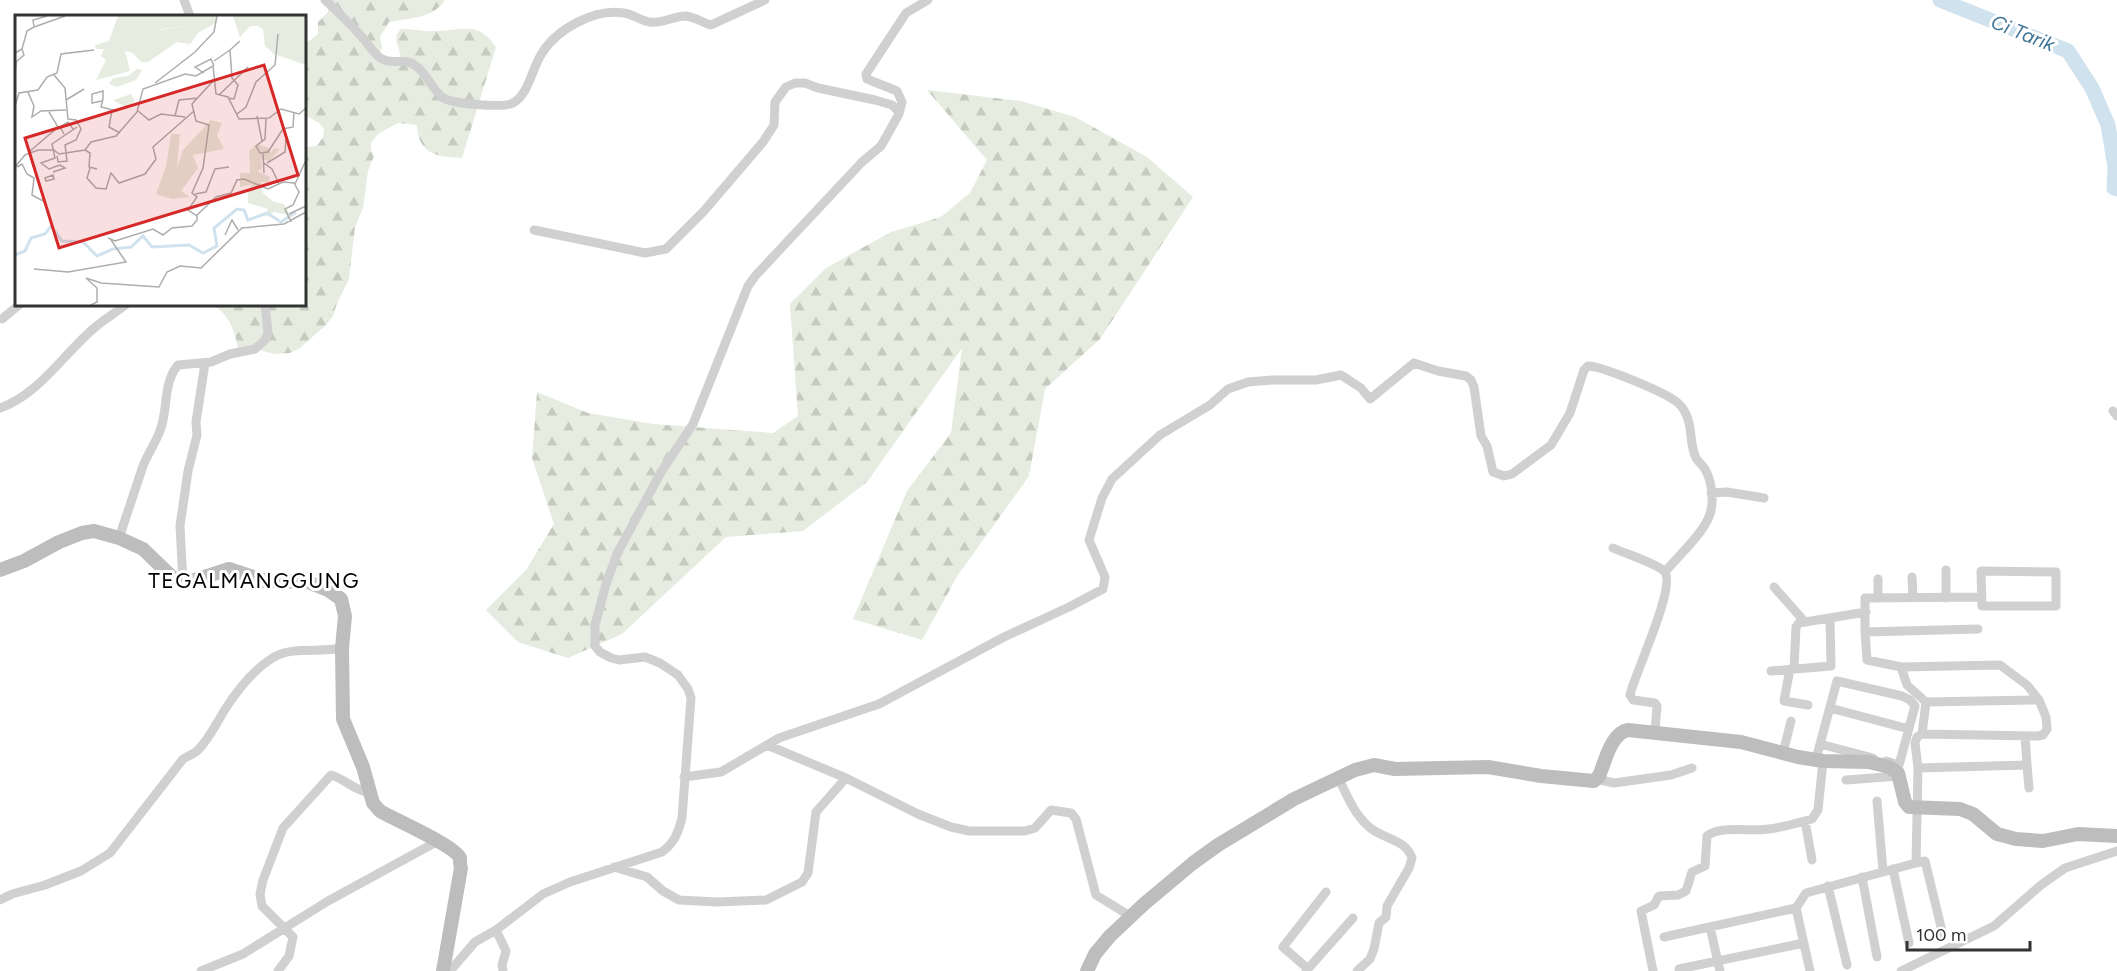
<svg xmlns="http://www.w3.org/2000/svg" width="2117" height="971" viewBox="0 0 2117 971" font-family="Figtree,sans-serif">
<defs>
<pattern id="forest-firs" width="22" height="20" patternUnits="userSpaceOnUse" patternTransform="scale(1.5)"><rect width="22" height="20" fill="#e6ecdf"/><path d="M5 1l3.5 6h-7zM16 11l3.5 6h-7z" fill="#c6cbc0"/></pattern>
</defs>
<rect width="100%" height="100%" fill="#fff"/>
<path fill="url(#forest-firs)" d="M329,0H445C433,19 408,18 389,22L380,37L382,47L379,56L400,59C402,47 390,40 401,29C413,29 424,32 435,31C462,31 478,20 496,47L462,158C437,157 418,154 417,125L398,123L378,134L371,143V150L374,156L368,171L363,208L355,227L349,279L337,303L333,316L326,325L300,348L290,353L275,354L255,349L239,352C235,332 230,313 211,305L304,304L305,147L317,146L323,137L324,129L319,123L305,115V42H308L318,34V22L328,12Z
M927,90L1021,101L1075,117L1147,157L1193,197L1100,339L1045,389L1029,476L958,575L922,640L853,619L907,491L951,433L962,348L867,482L803,531L726,537L622,634L568,658L518,642L486,610L526,570L554,524L532,458L537,392L588,413L653,424L773,433L798,416L790,304L826,268L891,232L941,217L970,193L987,160Z"/>
<g fill="none" stroke-linecap="round" stroke-linejoin="round">
<path stroke="#cfe2ee" stroke-width="15" d="M1940,0L2068,51L2092,88L2108,125L2115,167L2114,188L2117,189"/>
<path stroke="#d0d0d0" stroke-width="9" d="M184,0L190,16
M325,0C339,13 354,27 366,42C371,48 375,55 382,59C392,65 405,57 416,66C427,74 432,89 442,97C450,104 503,108 513,103C529,94 532,68 542,53C557,29 595,8 624,13C633,14 641,21 650,22C661,24 674,16 686,16C695,17 703,23 711,25L765,0
M534,230L645,253L666,249L704,211L763,142L774,125L775,102L786,87L795,83H805L818,88L875,100L892,105L899,112
M2,319L20,304
M0,408C38,395 63,355 93,329C103,320 115,313 127,304
M2113,411L2117,416
M1711,493L1727,492L1764,498
M119,538C127,514 135,490 143,466C148,453 157,441 161,428C168,407 163,383 178,365L211,362L230,354L255,349L265,340L268,333L265,304
M1613,548C1626,554 1653,562 1664,571C1678,584 1634,675 1630,695L1633,700L1655,703L1657,706L1655,731
M1946,570V598
M1981,571L2056,572V606H1982Z
M1912,577L1913,598
M1878,579V598
M183,582L180,526L188,471L197,435L196,422L205,363
M1774,587L1804,621
M1865,632V598L1982,597
M1794,668L1796,627L1799,623L1866,612
M1790,669L1784,701L1808,705
M1771,671L1831,666L1830,618
M1926,702L2039,700
M1830,708L1909,729
M1922,734L1926,702L1907,685L1901,667L1867,660L1865,632L1978,629
M2025,736L2027,765
M1820,744L1873,758
M767,745L846,778L918,814L951,827L969,831H1025L1035,828L1051,810L1071,813L1076,819L1096,895L1130,916
M1783,753L1791,721
M1816,759L1837,681L1902,696L1910,700L1915,706L1899,765L1886,761
M1918,768L2027,765L2029,788
M684,777L721,772L779,738L879,704L1004,637L1069,607L1103,589L1105,577L1089,540L1102,498L1112,479L1160,435L1210,405L1228,389L1248,382L1273,380H1316L1341,375L1361,388L1370,399L1414,363L1438,371L1466,376L1471,380L1474,387L1481,436L1487,446L1493,472L1504,476L1512,474L1551,445L1570,413L1584,370L1588,366C1602,366 1661,391 1674,400C1679,403 1683,408 1686,414C1693,428 1689,444 1696,458C1699,463 1705,467 1707,473C1712,484 1714,502 1710,514C1704,533 1678,556 1665,572
M1339,779C1347,796 1354,813 1368,826C1381,839 1405,838 1412,858L1409,868L1387,906L1386,917L1379,923L1374,949L1370,959L1357,971
M1596,779L1614,783L1671,775L1692,768
M1846,780L1899,776
M1877,801L1883,871
M1805,821L1812,860
M1916,863L1925,861L1943,935
M614,867L647,877L663,891L679,900L717,902L766,900L802,882L808,873L816,812L846,778
M1893,869L1909,943
M1862,877L1877,957
M1828,886L1847,965
M0,900L12,894L45,885L81,871L110,853L183,759C188,756 194,754 198,750C209,739 216,724 224,711C236,692 254,669 274,657C294,646 320,653 342,648
M1710,927L1720,971
M496,930L506,951L502,965L503,971
M1664,937L1796,908
M1308,969L1283,947L1326,892
M1679,969L1804,943
M201,971L243,954L328,901L438,841
M278,971L289,956L293,937L262,906L260,894L263,880L283,828L331,775C347,780 353,790 370,793
M450,971L475,942L496,930L543,894L570,882L662,852C675,842 678,833 682,818L691,698L688,689L678,675L660,663L645,657L619,660L611,658L600,652L595,646V625L606,584L617,554L661,472L693,424L748,286L756,275L862,162L881,146L899,114L902,102L897,91L867,79L866,74L906,13L928,0
M1306,971L1353,918
M1653,971L1641,911L1654,905L1659,896L1678,895L1686,891L1692,872L1705,866L1707,836C1720,825 1752,832 1769,829C1783,827 1798,823 1812,819L1818,810L1823,761
M1810,971L1796,908L1806,893L1916,863L1918,768L1915,743L1917,737L1922,734L2038,736L2043,735L2047,729L2046,717L2039,700L2027,685L2000,665L1901,667
M1901,971L1994,926L2041,885L2065,868L2117,851"/>
<path stroke="#bdbdbd" stroke-width="14" d="M0,570L24,561L59,542L82,533L94,531L119,538L143,549L172,577L183,582H189L229,569L265,581L308,582L328,590L341,599L345,616L342,648L343,719L363,767L373,803L380,811C395,820 454,845 460,858C460,859 460,867 461,868L443,971
M1087,971L1095,954L1110,936L1144,904L1193,863L1218,845L1294,799L1355,770L1374,765L1395,769L1488,767L1541,776L1594,781L1599,776C1605,762 1611,733 1628,730L1741,742L1798,757L1823,761L1869,762L1889,767L1898,773L1905,802L1909,807L1960,809L1973,814L1997,834L2016,839L2043,841L2078,834L2117,836"/>
</g>
<g text-anchor="middle" dominant-baseline="central" stroke-width="6" stroke-linejoin="round" paint-order="stroke">
<g font-size="20" font-style="italic" fill="#3f7597" stroke="#fff">
<text transform="translate(2023 33) rotate(22)">Ci Tarik</text>
</g>
<g font-size="21" letter-spacing="1.5" fill="#000" stroke="#fff">
<text x="254" y="580">TEGALMANGGUNG</text>
</g>
</g>
<g transform="translate(15 15)">
<rect width="291" height="291" fill="#fff"/>
<path d="M115,1H176L170,11L146,14L135,22L117,9Z" fill="#e6ecdf"/>
<path d="M103,1H115L117,9L135,22L144,15L170,11L176,1H201V8L183,18L175,29L162,27L133,47H126L118,38L110,36L115,56L81,65L91,45L86,41L89,34H81L80,30L94,26ZM218,1H291V50L259,39L250,31L248,14L243,11H235L225,22ZM122,54L127,55L121,65L102,72L94,69L98,63L113,61ZM116,79L120,86L112,93L98,85ZM196,105L207,108L202,120L209,134L178,140L183,153L166,176L175,182L157,184L141,179L151,152L156,119H165L162,153L168,135ZM242,129L254,133L256,138L259,133L265,134L254,146L246,144L247,154L242,156L255,162L254,167H246L248,178L259,187L269,189L275,200L259,197L250,202L253,194L233,188V175L238,169L225,172V158H235L234,136Z" fill="#e6ecdf"/>
<path fill="none" stroke="#cfe2ee" stroke-width="3" d="M0,240L10,236L16,223L30,219L36,211L47,226L68,227L82,241L98,234L116,232L128,221L137,232L174,230L188,238L202,231L199,213L222,194L229,195L233,205L252,198L266,207L281,197"/>
<path fill="none" stroke="#adadad" stroke-width="1.5" d="M19,12L50,1M0,38L7,34L12,16L19,12L18,5L32,1M199,46L215,35M189,58L180,52L196,44L199,51M0,60L1,47L9,40L7,34M39,60L50,73L53,104L61,105L66,114L61,125L50,130L51,137M140,68L180,37L199,17L202,1M13,77L19,91L17,102L26,96L51,95M204,80L233,52M213,83L219,84L223,70L217,63L215,35L225,26M51,85L69,74M87,86L77,88V79L88,76V84L86,92L102,96M0,91L4,78L23,75L32,62L42,58L46,39L79,35M97,95L94,112L105,118M123,96L134,105L146,99L170,102M222,99L231,92L241,67L260,50L263,19M160,101L164,85L183,83M242,101L247,126M251,103L250,124L241,131L245,138L253,137L268,114L278,112L279,97M49,119L45,112L53,107L58,114M70,135L75,138L74,152L82,154M14,137L43,112L34,97M248,138L249,158M42,141L43,147L52,146L51,137M249,148L257,154L264,169M252,148L270,137L271,124M45,150L34,154L26,148L40,143L37,129L62,112M0,152L10,140L23,135H39L44,139L70,135L76,127L101,121L122,97L128,74L170,59L181,61L198,51L201,79L213,82L224,104L254,103L266,94L284,99L291,93M2,152L7,149L12,159L19,163L17,180L30,187M75,153L72,163L81,173L91,174L96,158L104,168L130,159L141,144L138,132L179,96M38,157L50,153L45,150M38,160L39,164L31,166L30,163ZM280,169L291,145M180,179L191,177L200,154L214,152M274,199L291,191M182,200L201,182L216,178L222,165L229,164L253,174L268,167L279,168L284,177L278,190L270,194L276,207M210,220L217,205L223,215M93,223L100,226L138,214L148,220L157,213L177,211L182,205V201L173,195L182,182L177,178L188,153L194,110L181,106L177,89L199,65M19,254L53,257L111,247L96,225M76,290L82,287V273L71,263L86,268L144,272L152,257L165,251L186,253L227,213L269,209L291,197"/>
<path fill="#d62828" fill-opacity="0.15" stroke="#d62828" stroke-width="3" d="M249,50L283,160L44,233L10,123Z"/>
<rect width="291" height="291" fill="none" stroke="#333" stroke-width="3"/>
</g>
<path d="M1907 941v9h123v-9" fill="none" stroke="#333333" stroke-width="3"/>
<text x="1916" y="941" font-size="18" fill="#333333" stroke="#ffffff" stroke-width="4.5" paint-order="stroke">100 m</text>
</svg>
